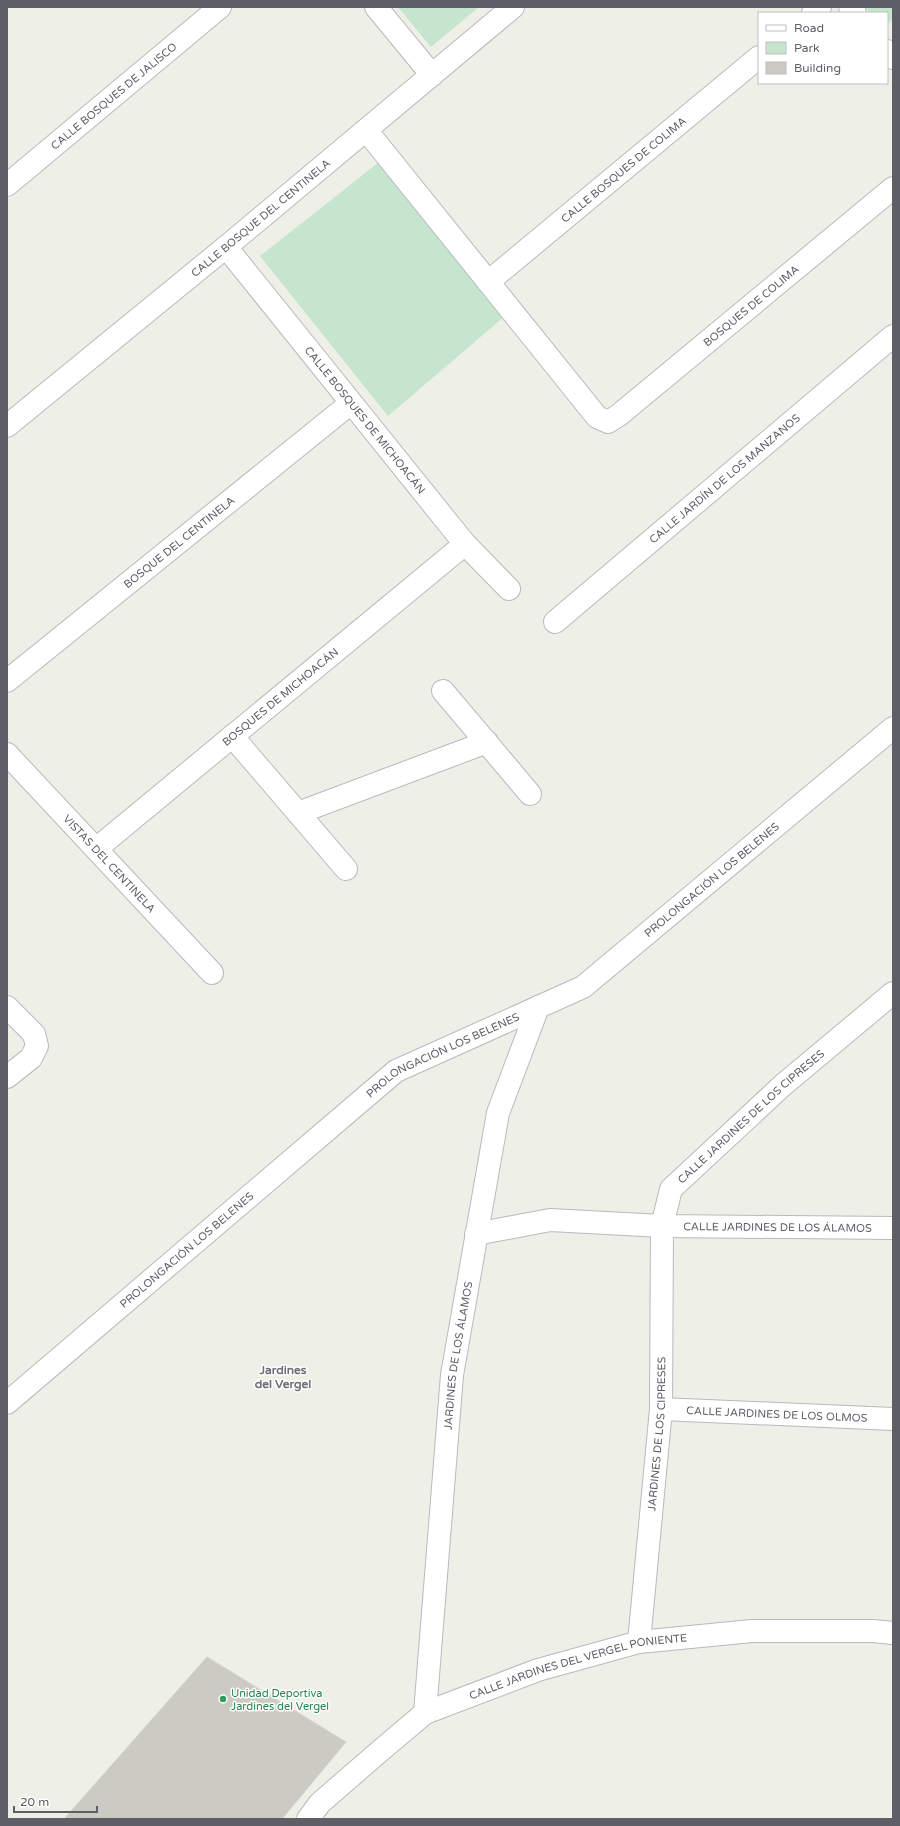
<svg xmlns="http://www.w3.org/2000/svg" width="900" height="1826" viewBox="0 0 900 1826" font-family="'Varela Round',sans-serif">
<rect width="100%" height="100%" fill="#eeefe7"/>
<path fill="#c5e5cf" d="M398,7H479L431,47Z
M865,7H893V20L887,24V13H870Z
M383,159L505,316L388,416L260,256Z"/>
<path fill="#cbcbc3" stroke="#d4d4c5" d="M207,1657L346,1742L282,1819H64Z"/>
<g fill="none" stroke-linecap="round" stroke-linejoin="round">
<defs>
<g id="street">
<path d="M376,7L432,75"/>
<path d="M850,7L855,13"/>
<path d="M813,13L820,7"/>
<path d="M887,51L893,58"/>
<path id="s1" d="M366,130L597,417L608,422L619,415L893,188"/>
<path id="s2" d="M7,185L220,7"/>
<path id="s3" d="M226,247L465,544L509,589"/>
<path id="s4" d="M488,282L759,57"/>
<path id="s5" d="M7,426L226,247L513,7"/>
<path id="s6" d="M555,622L893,336"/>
<path id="s7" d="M7,681L351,403"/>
<path d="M443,691L530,794"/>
<path d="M232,736L346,869"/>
<path id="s8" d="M7,754L212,973"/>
<path d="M298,813L487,742"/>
<path id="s9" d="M96,849L465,544"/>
<path d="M7,1007L34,1034L37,1046L31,1058L7,1077"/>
<path id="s10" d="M476,1234L550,1220L662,1226L893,1228"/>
<path id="s11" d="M7,1403L396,1071L583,987L893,728"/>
<path id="s12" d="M661,1409L893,1419"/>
<path id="s13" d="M639,1642L661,1409L662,1226L671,1189L783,1085L893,993"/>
<path id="s14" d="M425,1713L452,1375L498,1113L538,1007"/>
<path id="s15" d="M308,1819L320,1803L380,1751L425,1713L538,1670L639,1642L752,1631H873L893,1633"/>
</g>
</defs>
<use href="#street" stroke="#b9b9bf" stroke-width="24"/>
<use href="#street" stroke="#fff" stroke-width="22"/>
</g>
<circle fill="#2e9e5b" stroke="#fff" stroke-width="1.5" cx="223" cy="1699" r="4"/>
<g text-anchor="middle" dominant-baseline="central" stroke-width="3" stroke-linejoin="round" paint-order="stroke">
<g font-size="11" fill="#5e5f66" stroke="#fff">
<text stroke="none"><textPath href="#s2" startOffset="139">CALLE BOSQUES DE JALISCO</textPath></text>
<text stroke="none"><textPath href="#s4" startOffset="176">CALLE BOSQUES DE COLIMA</textPath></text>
<text stroke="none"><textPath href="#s5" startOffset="328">CALLE BOSQUE DEL CENTINELA</textPath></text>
<text stroke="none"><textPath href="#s1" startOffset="565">BOSQUES DE COLIMA</textPath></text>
<text stroke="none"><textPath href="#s3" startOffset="222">CALLE BOSQUES DE MICHOACÁN</textPath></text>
<text stroke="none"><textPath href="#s6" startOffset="222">CALLE JARDÍN DE LOS MANZANOS</textPath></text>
<text stroke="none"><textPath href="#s7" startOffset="221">BOSQUE DEL CENTINELA</textPath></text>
<text stroke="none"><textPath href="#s9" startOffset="239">BOSQUES DE MICHOACÁN</textPath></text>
<text stroke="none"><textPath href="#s8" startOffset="150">VISTAS DEL CENTINELA</textPath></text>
<text stroke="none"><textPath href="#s11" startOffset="884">PROLONGACIÓN LOS BELENES</textPath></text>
<text stroke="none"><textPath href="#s11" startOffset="560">PROLONGACIÓN LOS BELENES</textPath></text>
<text stroke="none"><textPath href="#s13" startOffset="563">CALLE JARDINES DE LOS CIPRESES</textPath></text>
<text stroke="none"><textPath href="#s10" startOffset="303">CALLE JARDINES DE LOS ÁLAMOS</textPath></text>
<text stroke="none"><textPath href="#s11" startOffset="236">PROLONGACIÓN LOS BELENES</textPath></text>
<text stroke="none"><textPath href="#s14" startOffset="359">JARDINES DE LOS ÁLAMOS</textPath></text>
<text stroke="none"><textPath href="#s12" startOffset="116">CALLE JARDINES DE LOS OLMOS</textPath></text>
<text stroke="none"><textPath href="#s13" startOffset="209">JARDINES DE LOS CIPRESES</textPath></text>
<text stroke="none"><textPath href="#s15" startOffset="319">CALLE JARDINES DEL VERGEL PONIENTE</textPath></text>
</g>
<g font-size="11" fill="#27864d" stroke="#fff" text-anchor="start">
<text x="231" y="1693">Unidad Deportiva<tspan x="231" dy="13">Jardines del Vergel</tspan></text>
</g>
<g font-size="12" font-weight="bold" fill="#6f7178" stroke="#fff">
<text x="283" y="1370">Jardines<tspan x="283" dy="14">del Vergel</tspan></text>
</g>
</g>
<rect width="900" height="1826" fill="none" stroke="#5e5f66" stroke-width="16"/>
<rect x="758" y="12" width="130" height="72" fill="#ffffff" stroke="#bfbfc2"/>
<rect x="766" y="25" width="20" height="6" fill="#ffffff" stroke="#bfbfc2"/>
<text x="794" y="32" font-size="12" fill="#5e5f66">Road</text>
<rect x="766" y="42" width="20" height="12" fill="#c5e5cf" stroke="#bfbfc2"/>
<text x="794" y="52" font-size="12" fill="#5e5f66">Park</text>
<rect x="766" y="62" width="20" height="12" fill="#cbcbc3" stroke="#bfbfc2"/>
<text x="794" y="72" font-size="12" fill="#5e5f66">Building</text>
<path d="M14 1806v6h83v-6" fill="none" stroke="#5e5f66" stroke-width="2"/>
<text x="20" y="1806" font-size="12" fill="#5e5f66" stroke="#ffffff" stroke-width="3" paint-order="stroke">20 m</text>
</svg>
